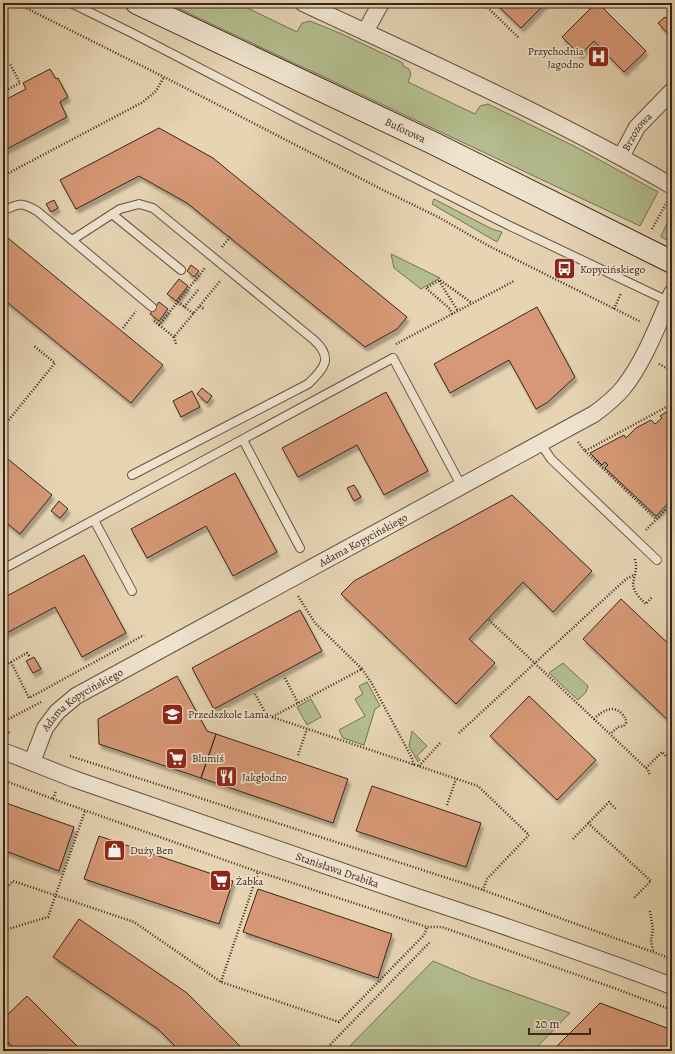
<svg xmlns="http://www.w3.org/2000/svg" width="675" height="1054" viewBox="0 0 675 1054" font-family="Alegreya,serif">
<defs>
<filter id="shadow"><feDropShadow dx="2.5" dy="4.5" stdDeviation="1" flood-color="#0004"/></filter>
</defs>
<rect width="100%" height="100%" fill="#e6d4b3"/>
<filter id="stains"><feTurbulence type="fractalNoise" baseFrequency=".005" numOctaves="4"/><feColorMatrix values="0 0 0 0 .2 0 0 0 0 .09 0 0 0 0 .02 0 0 0 .5 -.17"/></filter>
<radialGradient id="worn" r=".72"><stop offset=".6" stop-color="#630" stop-opacity="0"/><stop offset="1" stop-color="#630" stop-opacity=".3"/></radialGradient>
<path fill="#b3bd8e" stroke="#767154" d="M167,3H237L297,32L302,23L310,21L342,34L403,63V66L409,69L411,74L408,82L475,114L480,106L488,104L578,148L658,192L640,226Z
M434,199L492,229L502,232L497,242L432,204Z
M672,213V242L661,237V236Z
M391,254L440,278L421,289L394,268Z
M563,663L588,686L586,692L578,700L549,673Z
M367,682L380,706L375,709L364,745L343,738L339,730L365,716L355,699L363,694L359,686Z
M311,699L321,717L307,725L297,707Z
M412,731L427,746L417,756L420,760L418,762L409,746Z
M433,961L473,978L570,1013L533,1051H345Z"/>
<path fill="#d69876" stroke="#3a251b" filter="url(#shadow)" d="M495,3H546L521,28Z
M596,3H598L646,51L624,72L594,41L580,55L562,37Z
M672,14V38L658,23L665,17L667,19Z
M50,69L56,79L58,78L68,97L60,102L67,117L3,151V101L26,89L23,83Z
M159,128L213,158L407,317L397,329L365,347L187,203L139,176L76,209L60,180Z
M54,200L58,208L51,212L46,204Z
M3,234L163,365L131,403L3,299Z
M191,265L199,271L194,277L187,271Z
M179,279L188,286L176,301L167,294Z
M159,302L168,309L159,321L150,314Z
M537,307L575,377L548,402L536,409L509,360L450,393L434,364Z
M202,388L212,396L207,403L197,394Z
M192,391L200,407L181,417L173,401Z
M386,392L428,471L384,495L357,445L298,477L282,448Z
M668,411L672,415V499L656,516L605,468L608,465L605,462L602,465L590,453L624,435L626,438L636,428L651,420L655,424L662,418L660,416Z
M3,455L52,495L20,534L3,520Z
M235,473L277,552L233,576L206,526L147,558L131,529Z
M354,485L361,497L354,501L347,488Z
M512,495L592,571L553,612L523,582L469,639L495,663L456,704L341,594L354,581Z
M59,501L68,509L60,518L51,511Z
M84,555L126,633L82,657L55,607L3,635V598Z
M621,599L672,647V724L583,639Z
M300,610L322,651L214,709L192,668Z
M34,657L41,669L33,673L26,661Z
M177,676L207,731L216,734L201,778L99,744L98,719Z
M529,696L596,760L557,800L490,736Z
M216,734L348,779L333,823L201,778Z
M372,786L481,823L466,867L356,831Z
M3,802L74,827L59,871L3,850Z
M99,836L233,881L219,924L84,879Z
M258,889L392,934L378,978L243,932Z
M79,919L187,993L245,1051H180L158,1029L53,957Z
M27,996L82,1051H17L3,1037V1019Z
M600,1003L672,1030V1051H552Z"/>
<g fill="none" stroke-linecap="round" stroke-linejoin="round">
<defs>
<path id="service" d="M71,3L132,33L296,118L508,225L670,302
M3,211C19,203 21,202 37,211L152,307
M112,214L181,270
M72,240L120,209L139,204L153,208L314,340C334,358 324,369 308,384L132,475
M243,440L300,548
M541,444L551,459L657,560
M94,520L132,591
M3,569L393,358L462,487"/>
<g id="minor">
<path d="M303,3C427,61 553,117 672,186"/>
<path d="M365,32L381,3"/>
<path id="s1" d="M621,157L637,127L672,91"/>
<path id="s2" d="M3,751L74,779L411,895C499,924 586,953 672,986"/>
<path id="s3" d="M32,762L45,728L57,712L76,696L594,414C605,406 616,397 624,387C645,360 658,324 672,293"/>
</g>
<g id="secondary">
<path id="s4" d="M137,3L433,143L672,262"/>
</g>
</defs>
<use href="#service" stroke="#655141" stroke-width="10"/>
<use href="#minor" stroke="#655141" stroke-width="18"/>
<use href="#secondary" stroke="#3a251b" stroke-width="24"/>
<path stroke="#3a251b" stroke-width="2.5" stroke-dasharray="1 2" stroke-linecap="butt" d="M16,3L164,77L383,190L440,218L487,245L641,322
M483,3L519,38
M3,92L20,83L10,64
M3,176L143,102L156,91L164,77
M652,229L667,202
M222,247L230,237
M439,281L458,311
M178,302L194,314
M200,306L204,309
M184,307L198,290
M614,309L621,293
M452,314L450,309L426,288L440,280L472,303
M154,321L159,325L205,268
M159,325L174,337L221,280
M123,328L136,311
M174,337L176,344
M396,344L514,281
M659,364L672,371
M3,427L55,363L34,346
M3,438V439
M578,442L585,451L672,404
M585,451L656,519
M646,530L672,503
M635,559C640,581 622,582 646,604L652,597
M489,620L648,770L650,776
M11,662L27,653L30,657
M3,666L11,662L29,698L144,635
M362,669L371,682L412,758L414,765
M285,678L298,703
M255,694L266,714L272,717L362,669L315,623L298,596
M272,717L478,786L529,835L487,879L483,890
M594,719C602,711 613,704 622,714C625,717 626,719 626,723L624,726L618,727L610,734
M3,722L41,702
M3,730L10,733
M459,733L626,579L634,575
M298,755L307,729
M70,756L472,886L672,959
M419,766L441,742
M646,768L662,752L672,762
M3,780L53,799L56,791
M53,799L247,868L427,927H442L614,988L672,1010
M447,805L456,779
M588,823L651,881L634,898
M573,839L609,802L617,810
M3,892L13,881L134,922L221,982L339,1022L424,935L427,927
M650,911L653,930L651,940L653,951
M3,936L5,930L48,917L85,811
M221,982L258,872
M324,1051L430,942"/>
<use href="#service" stroke="#efe3ce" stroke-width="8"/>
<use href="#minor" stroke="#efe3ce" stroke-width="16"/>
<use href="#secondary" stroke="#efe3ce" stroke-width="22"/>
</g>
<defs>
<symbol id="hospital-square" viewBox="-11 -11 22 22"><rect x="-9" y="-9" width="18" height="18" rx="4" fill="#8f2418" stroke="#efe3ce"/><path d="M-5-5h3v3.5h4V-5h3V5h-3V1.5h-4V5h-3Z" fill="#fff"/></symbol>
<symbol id="bus-square" viewBox="-11 -11 22 22"><rect x="-9" y="-9" width="18" height="18" rx="4" fill="#8f2418" stroke="#efe3ce"/><path d="M-5-6H5V4H4V6H2V4H-2V6H-4V4H-5ZM-3.5-4V0h7V-4ZM-3.5 1.2v1.5H-2V1.2ZM2 1.2v1.5H3.5V1.2Z" fill="#fff"/></symbol>
<symbol id="school-square" viewBox="-11 -11 22 22"><rect x="-9" y="-9" width="18" height="18" rx="4" fill="#8f2418" stroke="#efe3ce"/><path d="M0-5L7-2L0 1L-7-2ZM-4 1L0 2.5L4 1V4Q0 6-4 4Z" fill="#fff"/></symbol>
<symbol id="supermarket-square" viewBox="-11 -11 22 22"><rect x="-9" y="-9" width="18" height="18" rx="4" fill="#8f2418" stroke="#efe3ce"/><path d="M-6-5.5h2.5l.6 2H6L4.5 2H-2.5L-4.4-4H-6ZM-1.5 3.2a1.3 1.3 0 1 0 .1 0ZM3 3.2a1.3 1.3 0 1 0 .1 0Z" fill="#fff"/></symbol>
<symbol id="restaurant-square" viewBox="-11 -11 22 22"><rect x="-9" y="-9" width="18" height="18" rx="4" fill="#8f2418" stroke="#efe3ce"/><path d="M-5-6h1v4h1v-4h1v4h1v-4h1v5L-1.5 .5V6h-2V.5L-5-1ZM5-6V6H3V1.5H1.5Q1.5-4 5-6Z" fill="#fff"/></symbol>
<symbol id="shop-square" viewBox="-11 -11 22 22"><rect x="-9" y="-9" width="18" height="18" rx="4" fill="#8f2418" stroke="#efe3ce"/><path d="M-5-2.5h2.3a2.7 3.5 0 0 1 5.4 0H5L5.5 6h-11ZM-1.5-2.5h3a1.5 2.3 0 0 0-3 0Z" fill="#fff"/></symbol>
</defs>
<g fill-rule="evenodd">
<use href="#hospital-square" x="586" y="44" width="25" height="25"/>
<use href="#bus-square" x="552" y="256" width="25" height="25"/>
<use href="#school-square" x="160" y="702" width="25" height="25"/>
<use href="#supermarket-square" x="164" y="746" width="25" height="25"/>
<use href="#restaurant-square" x="214" y="764" width="25" height="25"/>
<use href="#shop-square" x="102" y="838" width="25" height="25"/>
<use href="#supermarket-square" x="208" y="868" width="25" height="25"/>
</g>
<g text-anchor="middle" dominant-baseline="central" stroke-width="3.5" stroke-linejoin="round" paint-order="stroke">
<g font-size="11" fill="#3a251b" stroke="#efe3ce" text-anchor="start">
<text x="584" y="51" text-anchor="end">Przychodnia<tspan x="584" dy="13">Jagodno</tspan></text>
<text x="580" y="269">Kopycińskiego</text>
<text x="188" y="714">Przedszkole Lama</text>
<text x="192" y="758">Blumiś</text>
<text x="242" y="777">Jakgłodno</text>
<text x="130" y="850">Duży Ben</text>
<text x="236" y="881">Żabka</text>
</g>
<g font-size="11" fill="#3a251b" stroke="#efe3ce">
<text stroke="none"><textPath href="#s4" startOffset="297">Buforowa</textPath></text>
<text stroke="none"><textPath href="#s1" startOffset="30">Brzozowa</textPath></text>
<text stroke="none"><textPath href="#s3" startOffset="408">Adama Kopycińskiego</textPath></text>
<text stroke="none"><textPath href="#s3" startOffset="84">Adama Kopycińskiego</textPath></text>
<text stroke="none"><textPath href="#s2" startOffset="355">Stanisława Drabika</textPath></text>
</g>
</g>
<rect width="675" height="1054" fill="none" stroke="#e6d4b3" stroke-width="16"/>
<rect x="4" y="4" width="667" height="1046" fill="none" stroke="#3a251b" stroke-width="2"/>
<rect x="8" y="8" width="659" height="1038" fill="none" stroke="#3a251b"/>
<path d="M529 1028v6h61v-6" fill="none" stroke="#3a251b" stroke-width="2"/>
<text x="535" y="1028" font-size="12" fill="#3a251b" stroke="#efe3ce" stroke-width="3" paint-order="stroke">20 m</text>
<rect width="100%" height="100%" filter="url(#stains)"/>
<rect width="100%" height="100%" fill="url(#worn)"/>
</svg>
